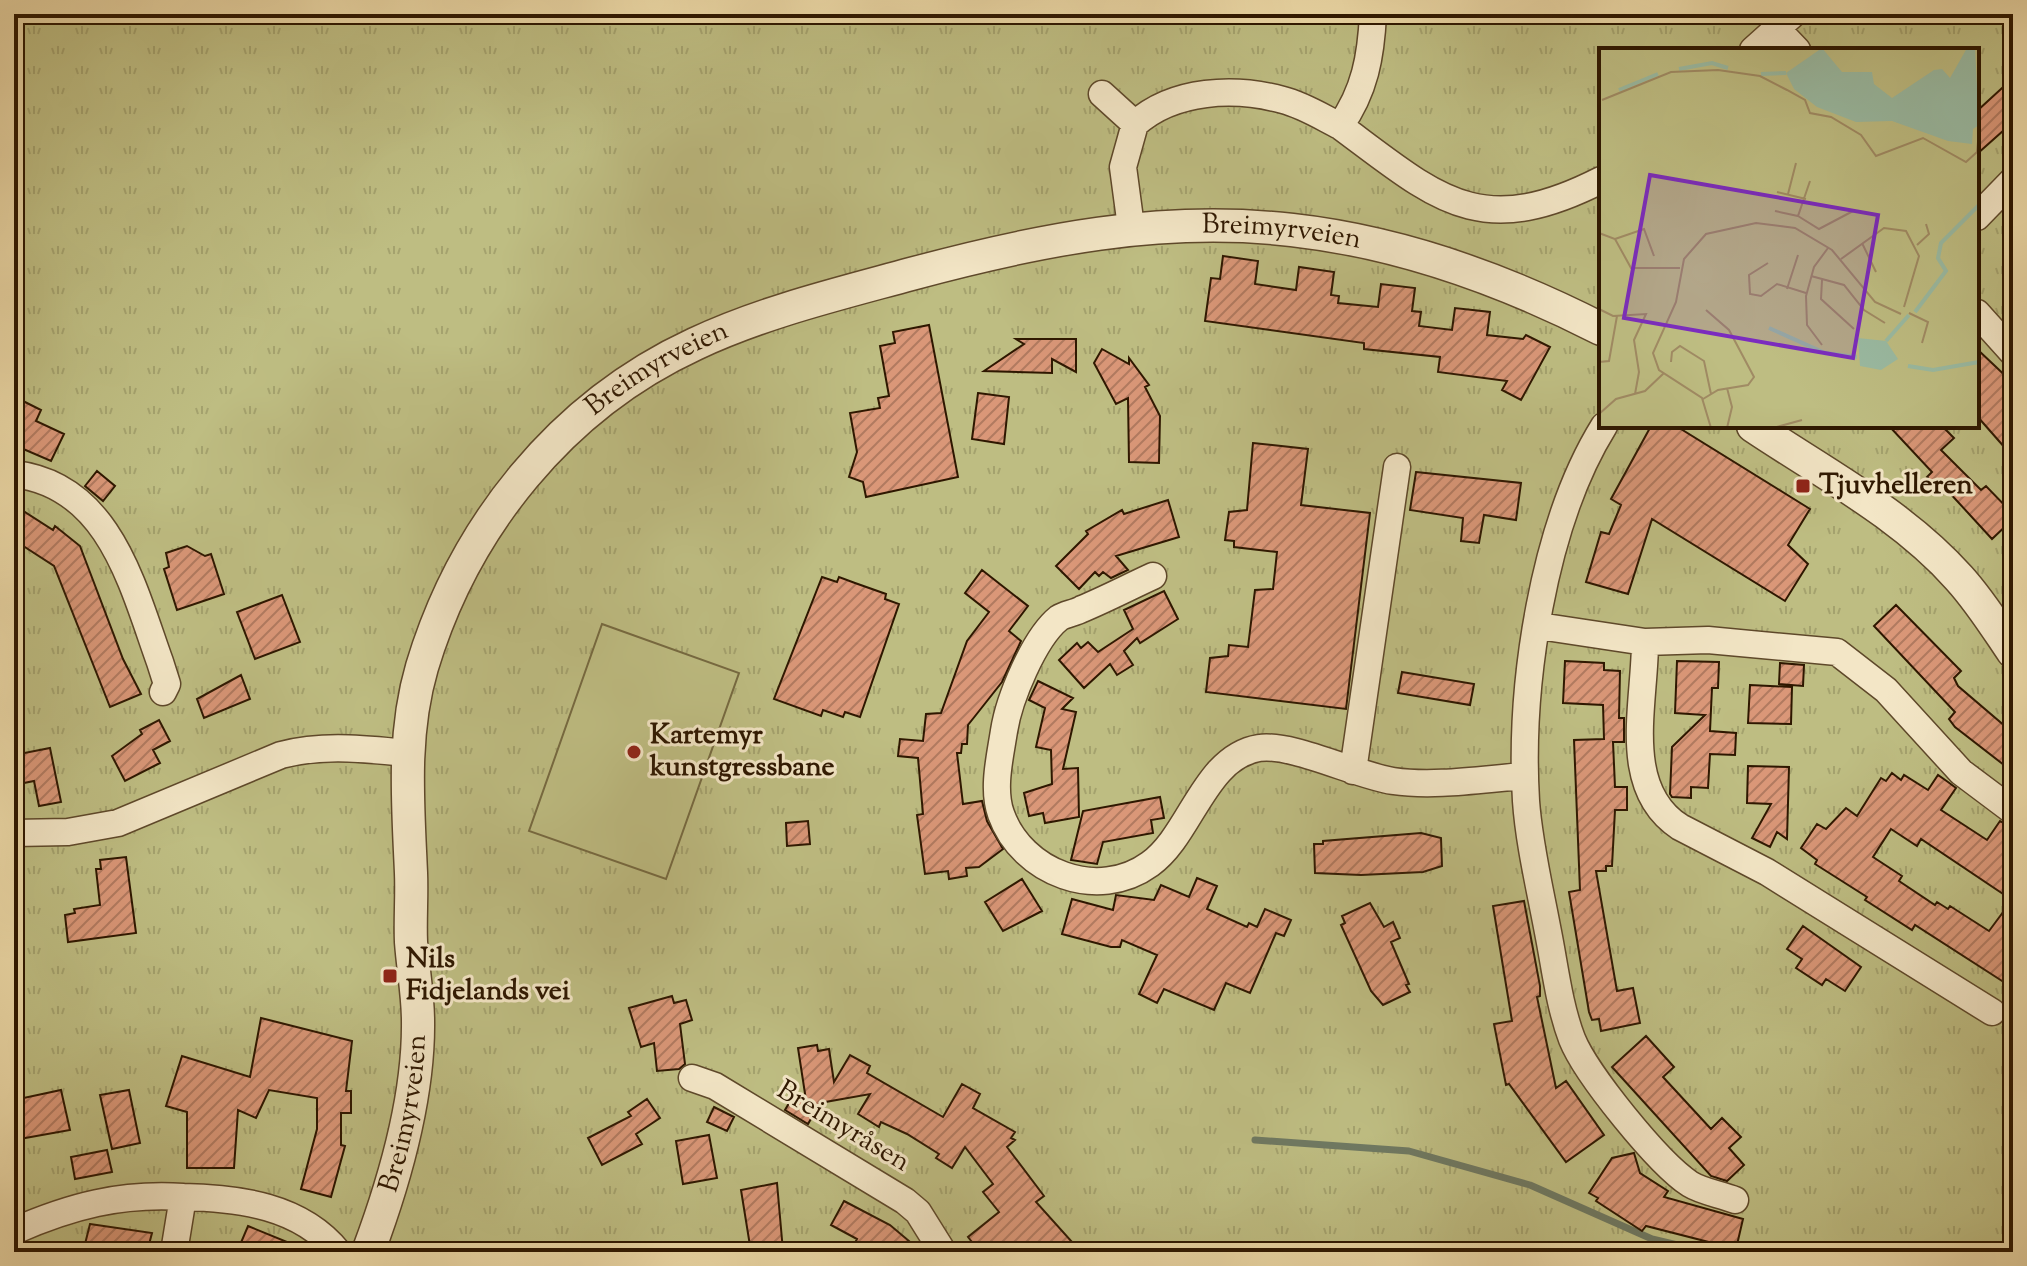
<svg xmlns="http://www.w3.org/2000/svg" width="2027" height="1266" viewBox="0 0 2027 1266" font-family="'Sorts Mill Goudy',serif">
<defs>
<pattern id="park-tufts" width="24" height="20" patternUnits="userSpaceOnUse" patternTransform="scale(2)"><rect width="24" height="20" fill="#bebd82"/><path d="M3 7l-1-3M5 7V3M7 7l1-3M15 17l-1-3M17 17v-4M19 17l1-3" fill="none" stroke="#a4a26e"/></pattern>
<pattern id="building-hatch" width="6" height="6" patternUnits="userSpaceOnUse" patternTransform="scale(2)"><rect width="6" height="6" fill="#da9778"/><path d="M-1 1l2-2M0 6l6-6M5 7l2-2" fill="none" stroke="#b17a60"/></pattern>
</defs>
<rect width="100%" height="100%" fill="#ecd9a7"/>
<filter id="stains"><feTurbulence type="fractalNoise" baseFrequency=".0025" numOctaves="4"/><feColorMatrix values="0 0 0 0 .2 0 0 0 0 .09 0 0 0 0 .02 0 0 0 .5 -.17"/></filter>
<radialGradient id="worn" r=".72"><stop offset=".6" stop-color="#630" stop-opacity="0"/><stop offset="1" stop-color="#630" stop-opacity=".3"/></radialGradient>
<path fill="url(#park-tufts)" stroke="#766a41" stroke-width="2" fill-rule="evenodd" d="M14,14H2013V1252H14ZM1601,50H1977V426H1601Z"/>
<path fill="#bebd82" stroke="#766a41" stroke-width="2" d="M602,624L739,673L666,879L529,831Z"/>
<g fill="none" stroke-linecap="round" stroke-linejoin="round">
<path stroke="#6f7962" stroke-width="7" d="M1255,1140L1409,1151L1530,1185L1652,1239L1707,1252"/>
</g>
<path fill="url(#building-hatch)" stroke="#2e1700" stroke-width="2" fill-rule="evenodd" d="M2013,78V122L1977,154V111Z
M1223,256L1258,261L1255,284L1296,290L1299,267L1334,272L1331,295L1339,296L1338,303L1378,307L1381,284L1415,288L1412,311L1421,312L1419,326L1452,330L1455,308L1490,312L1487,335L1523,339L1526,335L1550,347L1521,400L1502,390L1507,381L1438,372L1440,357L1364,349V343L1205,321L1211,278L1220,279Z
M929,325L958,477L866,497L863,482L849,477L857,452L850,413L880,408L878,398L889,396L880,346L895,343L893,332Z
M1016,339H1076V372L1052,359V373L984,371L1024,344Z
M1102,349L1129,364V358L1149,385L1145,387L1160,416L1159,463L1129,462L1128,398L1116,404L1094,363Z
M1977,349L2013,383V457L1977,416Z
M978,393L1009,397L1004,444L972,439Z
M19,399L41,410L36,421L64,434L51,461L14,445V410Z
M1651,426H1676L1810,509L1788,545L1808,564L1785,601L1652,519L1628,594L1586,582L1601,532L1609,534L1621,505L1611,499Z
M1889,426H1942L1954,438L1941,450L1981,490L1986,486L2013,514V519L1992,539L1947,490L1943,494L1929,479L1927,477L1932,472Z
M1253,443L1308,449L1301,505L1370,513L1346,709L1206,692L1210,658L1228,656L1229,645L1248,647L1255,590L1273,589L1277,552L1234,547V541L1225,540L1229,512L1247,510Z
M97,471L115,486L103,501L85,486Z
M1416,472L1521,483L1516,520L1484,515L1479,543L1461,541L1463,518L1410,510Z
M1168,500L1179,537L1116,556L1128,570L1111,578L1103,572L1099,576L1095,572L1079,589L1056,566L1088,534L1086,531L1122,510L1124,514Z
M14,505L53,530L55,526L80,546L123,659L141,694L110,707L54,566L14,540Z
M187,546L205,556L211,554L224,594L177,610L164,569L169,567L166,553Z
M982,570L1028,606L1009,631L1021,641L1002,682L968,725L967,744H962L961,753H957L963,804L982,801L987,821L1003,849L979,867L966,868L967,876L949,879L948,871L925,874L917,815L923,814L918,758L898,756L900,739L923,741L926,714L941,713L967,641L989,612L965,593Z
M822,577L837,582L839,577L855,583L886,594L885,599L899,604L860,717L845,712L843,717L823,710L821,716L774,699Z
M1164,591L1178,619L1140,643L1137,638L1124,651L1133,665L1117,675L1110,664L1084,688L1059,660L1077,643L1081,648L1088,642L1098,652L1133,629L1124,610Z
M282,595L300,642L255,659L237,612Z
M1896,605L1961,671L1954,678L1958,686L2013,733V772L1955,727L1949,719L1955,712L1874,626Z
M1565,661L1604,663V670L1620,671L1619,718H1624V742H1613L1615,787H1627V810H1615L1612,866H1606V871H1596L1617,991L1633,988L1640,1023L1601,1031L1599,1019L1592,1020L1589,1012L1569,892L1580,890L1574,740L1604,739L1603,705L1563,703Z
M1677,661L1719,662L1718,688H1712L1710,731L1736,733L1735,755L1710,754L1708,788L1691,787V798L1672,797L1670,794L1672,747L1705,715L1675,713Z
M1780,663L1804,665L1803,686L1779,684Z
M1402,672L1474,684L1470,705L1398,693Z
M241,675L250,699L204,718L197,699Z
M1038,681L1073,698L1062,709L1076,712L1063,769L1078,768L1079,817L1045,823L1043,813L1029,816L1024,793L1052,784L1051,750L1036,747L1045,708L1029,700Z
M1750,685L1792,687L1791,724L1748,723Z
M159,720L170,741L153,750L160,763L125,781L112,756L142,734L140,730Z
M50,748L61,802L39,806L34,781L14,785V755Z
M1748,766L1789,767L1787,839L1777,832L1770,847L1752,838L1771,804L1747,803Z
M1892,773L1901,780L1904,775L1928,790L1938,775L1948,782L1956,788L1941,810L1987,840L2000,821L2013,829V988L1915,925L1912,930L1865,900L1867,897L1815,864L1817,860L1801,848L1817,824L1826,829L1846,808L1857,816L1881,778L1886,781ZM1891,829L1917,846L1921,839L2012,900L1989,931L1950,906L1948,909L1937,902L1935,905L1899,881L1902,876L1873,857Z
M1160,797L1164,818L1151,820L1153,833L1103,842L1097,864L1071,860L1083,811Z
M808,821L810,844L787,846L786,823Z
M1421,833L1441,838L1442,866L1423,872L1361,875L1315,873L1314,844H1323V841Z
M126,857L136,933L68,942L65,915L75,913L74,909L100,905L96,869H101L100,860Z
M1197,878L1217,886L1207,909L1247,927L1249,923L1257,927L1265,909L1291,920L1284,936L1276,933L1250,993L1226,983L1214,1010L1164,989L1157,1003L1139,994L1157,955L1122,940L1120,947H1111L1062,934L1072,899L1113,910L1116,895L1154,900L1161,885L1189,897Z
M1022,879L1042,911L1003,931L985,902Z
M1524,901L1540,986V996L1537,997L1556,1088L1566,1081L1604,1135L1566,1162L1509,1084L1506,1085L1494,1024L1512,1021L1493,906Z
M1370,903L1384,927L1393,922L1400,938L1391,942L1409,984L1406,985L1410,992L1383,1005L1371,991L1341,925L1345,923L1342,916Z
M1803,926L1861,967L1845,991L1826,979L1822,985L1796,968L1802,959L1787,949Z
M672,996L674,1003L686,1000L692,1020L680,1024L685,1064L679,1069L657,1071L654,1043L641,1047L629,1008Z
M261,1018L352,1041L346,1091H351V1113H341V1145L345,1146L331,1197L301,1189L317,1129V1098L269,1090L256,1118L238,1110L234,1168H187V1112L166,1106L182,1056L250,1077Z
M1646,1036L1674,1067L1663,1077L1711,1129L1722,1118L1741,1137L1729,1148L1744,1165L1727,1181L1711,1176L1612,1067Z
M817,1045L818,1051L829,1049L834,1082L850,1055L870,1066L867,1073L943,1117L962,1084L980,1094L973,1108L1015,1132L1011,1138L1015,1140L1007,1147L1044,1196L1036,1202L1081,1252H980L968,1237L999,1212L983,1192L993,1184L965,1147L952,1168L936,1158L939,1154L907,1134L881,1122L879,1127L858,1114L870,1094L820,1103L808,1124L785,1110L795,1093L806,1100L798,1048Z
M61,1090L70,1130L14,1140V1100Z
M129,1090L140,1143L112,1149L100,1095Z
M647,1099L660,1118L636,1134L642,1144L602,1165L588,1138L631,1116L628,1112Z
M714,1107L734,1117L727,1131L707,1122Z
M709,1135L717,1178L683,1184L676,1141Z
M107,1150L112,1172L75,1179L71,1157Z
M1634,1153L1640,1173L1668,1191L1664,1197L1743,1219L1736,1249L1646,1226L1642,1231L1596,1201L1598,1198L1589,1193L1612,1158Z
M777,1183L783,1251L751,1252L741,1190Z
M844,1201L890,1225L922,1252H869L854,1245L857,1239L831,1225Z
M90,1224L152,1233L147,1252H103L104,1249L85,1244Z
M248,1226L309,1251V1252H237Z"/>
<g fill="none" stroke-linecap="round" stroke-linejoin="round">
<defs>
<path id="minor" d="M1777,29L1797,50
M1753,50L1793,14
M1102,94L1135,124L1123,167L1131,227
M1135,124C1174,89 1235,87 1283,100C1303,105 1322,117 1340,126C1365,91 1371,56 1373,14
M1340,126C1437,198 1479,242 1601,180
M1977,217L2013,180
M1977,313L2013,353
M1604,426C1543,524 1519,685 1526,801C1529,844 1540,889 1548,932C1555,967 1559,1005 1572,1039C1586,1074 1658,1163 1690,1184C1703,1192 1720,1194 1735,1200
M14,474C109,485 132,584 160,662L167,684L163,692
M1153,576C1129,587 1106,599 1082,609C1075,613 1065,614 1059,618C1034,638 1009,699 1004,731C1000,757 992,789 1001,814C1022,873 1098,902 1150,864C1191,835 1204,757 1259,748C1292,743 1355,775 1393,781C1435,787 1483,779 1525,776
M1539,626L1645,642L1708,640L1837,652L1886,690L1961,772L2013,811
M1645,642C1645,704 1620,788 1680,827L1767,872L1992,1012
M1353,771L1397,467
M14,833L68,832L118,823L281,755C324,744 363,749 407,753
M692,1078L715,1086L905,1201L918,1212L943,1252
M183,1197C239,1198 301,1206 338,1252
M14,1231C71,1206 121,1193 183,1197L174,1252"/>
<g id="tertiary">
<path d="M1753,426C1823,473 1902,514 1959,578C1980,601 1996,627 2013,652"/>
<path id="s1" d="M368,1252C395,1180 419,1098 418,1021C418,995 413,969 411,942C410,919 412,896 411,873C408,803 402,735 422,667C464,527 561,406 695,344C763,312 838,294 911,274C1037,240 1161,215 1292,230C1400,242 1505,280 1601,329"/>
</g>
</defs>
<use href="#minor" stroke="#5e482a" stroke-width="29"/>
<use href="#tertiary" stroke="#5e482a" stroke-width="35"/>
<use href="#minor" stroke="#f3e6c6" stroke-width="26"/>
<use href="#tertiary" stroke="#f3e6c6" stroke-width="32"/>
</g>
<g fill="#8f2418" stroke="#f3e6c6" stroke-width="3">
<rect x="1795" y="478" width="16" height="16" rx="4"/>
<circle cx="634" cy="752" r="8"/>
<rect x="382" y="968" width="16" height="16" rx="4"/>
</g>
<g text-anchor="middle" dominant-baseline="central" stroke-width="6" stroke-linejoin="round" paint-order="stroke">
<g font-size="28" fill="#2e1700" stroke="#f3e6c6">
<text stroke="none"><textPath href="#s1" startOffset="1632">Breimyrveien</textPath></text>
<text stroke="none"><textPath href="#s1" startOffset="984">Breimyrveien</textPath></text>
<text stroke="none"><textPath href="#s1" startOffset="144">Breimyrveien</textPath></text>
<text transform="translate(843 1127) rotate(31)">Breimyråsen</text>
</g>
<g font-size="28" font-weight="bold" fill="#2e1700" stroke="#f3e6c6" text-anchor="start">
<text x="1819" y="486">Tjuvhelleren</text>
<text x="650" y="736">Kartemyr<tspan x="650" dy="32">kunstgressbane</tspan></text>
<text x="406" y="960">Nils<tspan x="406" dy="32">Fidjelands vei</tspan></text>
</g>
</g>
<g transform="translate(1599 48)">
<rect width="380" height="380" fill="#ecd9a7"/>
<path d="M0,0H380V380H0Z" fill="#bebd82"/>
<path d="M95 224a12 12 0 1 1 24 0a12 12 0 1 1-24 0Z" fill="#bebd82"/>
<path d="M223,0L243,24H273L275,36L293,50L335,22L343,21L351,30L368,0H376L380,77L374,81L373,96L349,93L293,73L257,74L218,59L195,41L187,25ZM259,290L287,293L299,311L282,322L261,318Z" fill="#9abba3"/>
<path fill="none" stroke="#9abba3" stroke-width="4" d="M80,21L113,15L129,20M162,26L187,25M20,42L59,26M316,264L347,223L339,210L342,195L380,157M170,280L226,305L258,309M287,293L310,267M309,318L334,322L380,314"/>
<path fill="none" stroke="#a08b64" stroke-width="2" d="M3,52L72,24L119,22L161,28L188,42L206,52L211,65L232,69L262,87L277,108L324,90L367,114L378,104L380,83M178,144L207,151M189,146L197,115M176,163L199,168L211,133M199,168L220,181L256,162M0,185L16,191L32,220H81M16,191L45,181L55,208M263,195L277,224M318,197L330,186L327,176M242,211L285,180L307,183L320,208L305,259M169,215L150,227L151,246L162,248L178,236L207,245M212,228L245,237L265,262L286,275M223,232L222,251L255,281M188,241L199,207M0,261L14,268L47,266L35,292L40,324L36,346M310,265L329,274L323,295M223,297L208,277L207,248L215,219L229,200M0,314L10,313L18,268M72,314L73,304L81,298L105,313L112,346M128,340L133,359L128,380M104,351L119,342L149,337L155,329L130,282L107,262M0,366L17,351L46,343L65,325M112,380L103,350L60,322L54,305L77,254L85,211L107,186L157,175L196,180L233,202L276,254L302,266M174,380L203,372"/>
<path fill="#7b2cbf" fill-opacity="0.15" stroke="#7b2cbf" stroke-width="4" d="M51,127L279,167L254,310L25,270Z"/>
<rect width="380" height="380" fill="none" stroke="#2e1700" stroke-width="4"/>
</g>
<rect width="2027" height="1266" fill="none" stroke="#ecd9a7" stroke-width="48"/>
<rect x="16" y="16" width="1995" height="1234" fill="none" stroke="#2e1700" stroke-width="4"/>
<rect x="24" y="24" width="1979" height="1218" fill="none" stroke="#2e1700" stroke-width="2"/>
<rect width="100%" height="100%" filter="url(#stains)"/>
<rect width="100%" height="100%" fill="url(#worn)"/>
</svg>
